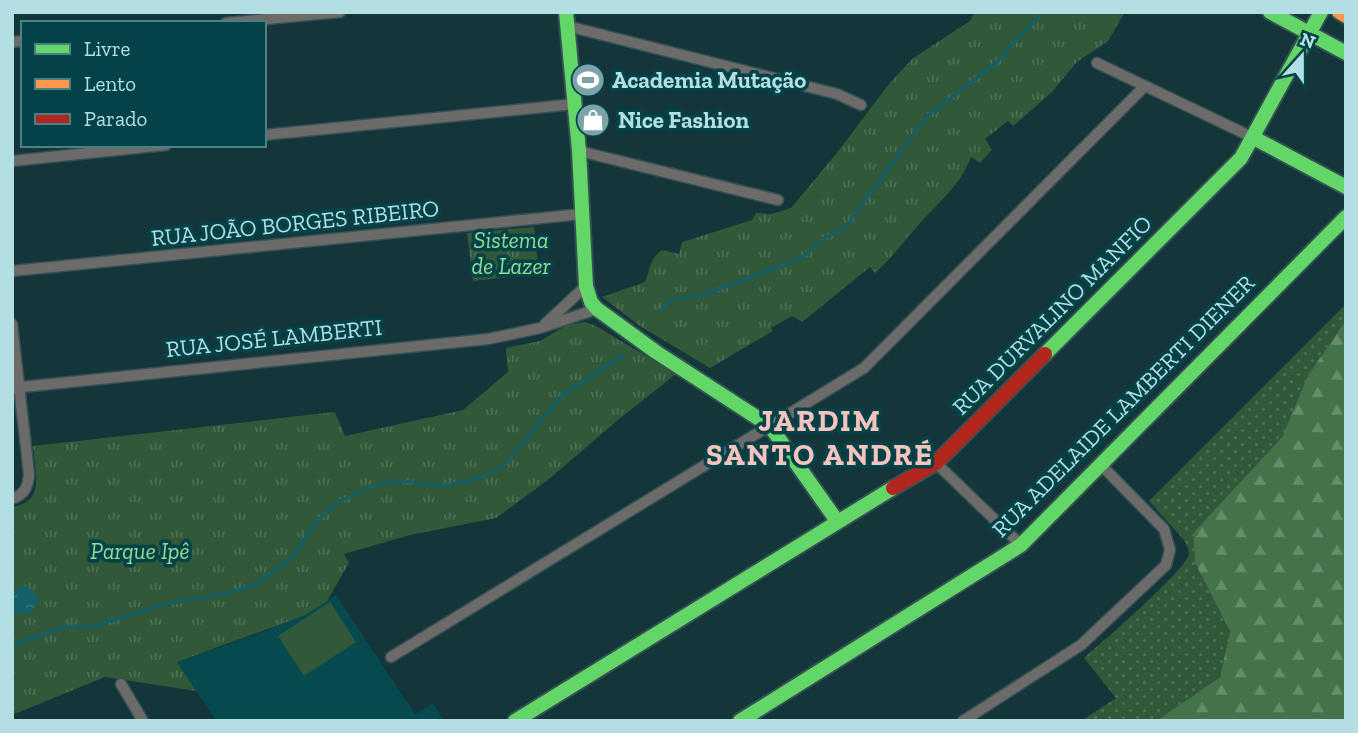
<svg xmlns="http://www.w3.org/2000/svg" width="1358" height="733" viewBox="0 0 1358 733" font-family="'Zilla Slab',serif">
<defs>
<pattern id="grass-dots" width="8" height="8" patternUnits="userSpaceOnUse" patternTransform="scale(1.75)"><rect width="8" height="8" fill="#315838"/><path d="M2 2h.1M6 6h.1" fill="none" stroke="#4c7055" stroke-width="1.8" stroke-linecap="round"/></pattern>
<pattern id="forest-firs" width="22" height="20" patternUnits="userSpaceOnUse" patternTransform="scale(1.75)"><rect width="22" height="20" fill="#447249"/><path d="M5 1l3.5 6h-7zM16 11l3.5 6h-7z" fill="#658c6c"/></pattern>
<pattern id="park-tufts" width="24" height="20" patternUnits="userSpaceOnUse" patternTransform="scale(1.75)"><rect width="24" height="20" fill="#315838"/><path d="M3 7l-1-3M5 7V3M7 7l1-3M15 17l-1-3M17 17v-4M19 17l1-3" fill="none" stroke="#4c7055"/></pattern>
<pattern id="water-ripples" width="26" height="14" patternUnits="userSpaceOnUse" patternTransform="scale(1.75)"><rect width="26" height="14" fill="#156066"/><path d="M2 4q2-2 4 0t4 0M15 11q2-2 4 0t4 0" fill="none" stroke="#35767c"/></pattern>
</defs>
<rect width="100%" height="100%" fill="#143539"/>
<path fill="#06494f" d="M336,595L415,714L433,703L444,721H216L177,662L268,630Z"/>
<path fill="url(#grass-dots)" d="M1346,304V320L1308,375L1282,437L1193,533L1195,563L1230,631L1220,677L1156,721H1081L1116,698L1084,658C1101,643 1186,570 1189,554C1189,549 1186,543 1183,539L1149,501Z"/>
<path fill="url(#forest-firs)" d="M1346,320V721H1156L1220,677L1230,631L1195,563L1193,533L1282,437L1308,375Z"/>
<path fill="url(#park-tufts)" d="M975,12H1125L1108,41L1077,62L1052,92L1013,126L1008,121L985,139L992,150L980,163L971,157C960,186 940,201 920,223C905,240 892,258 875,273L870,267L802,322L792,316L771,328L773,331L710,368L640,326L602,297L645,282C650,269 650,258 662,250L679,254L682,242L752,220L756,213L772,214L791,208L836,154L889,84L912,59L970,21Z
M534,227L539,274L473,281L467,233Z
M585,322L596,326L676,374L619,419L548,480L496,518L410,535L344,554L349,563L327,601L303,616L177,662L196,691L105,677L12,715V507C46,502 35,472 33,446L335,412L345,436L463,410L508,372L506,348L540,341L567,325Z"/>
<path fill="#315838" d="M330,602L356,642L304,676L278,636Z"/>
<path fill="url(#water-ripples)" d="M27,586L37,596L38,603L30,613L15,614L12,618V592L19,587Z"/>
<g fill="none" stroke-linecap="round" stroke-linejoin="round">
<path stroke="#156066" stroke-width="3.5" d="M661,310L674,299L703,295L786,264L804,256L824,238L844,229L927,116L994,65L1042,12
M12,645L65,627L94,626L165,604L224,594L254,585L291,559L317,521L338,502L371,487L399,480L421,484L449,485L480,478L504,466L562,395L624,355"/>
<defs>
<path id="street" d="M226,23L340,12
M567,26L837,94L861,105
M12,42L23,41
M1097,63L1254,138
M264,135L575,104
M579,151L778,200
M12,161L166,145
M12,271L582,214
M12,324L29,474C28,487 25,494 12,499
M545,324L586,286
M12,388L488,339L540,328L597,309
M936,463L1021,545
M391,657L864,368L1144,87
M121,684L143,721
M963,721L1081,645L1166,565L1170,550L1164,529L1101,465"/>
<path id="fast" d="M566,12L579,151L586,286L591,302L597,309L656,352L770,426L837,521
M1270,12L1346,53
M1254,138L1346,187
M1045,354L1241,158L1321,12
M515,721L893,488
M740,721L1021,545L1346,217"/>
<path id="slow" d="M1339,12L1346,16"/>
<path id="jam" d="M893,488L936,463L1045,354"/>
</defs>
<use href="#street" stroke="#345154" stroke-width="13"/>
<use href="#fast" stroke="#345154" stroke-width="18"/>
<use href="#slow" stroke="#345154" stroke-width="18"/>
<use href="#jam" stroke="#345154" stroke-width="18"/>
<use href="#street" stroke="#6d6a6a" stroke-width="10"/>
<use href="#fast" stroke="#63d668" stroke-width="14"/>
<use href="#slow" stroke="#ff974d" stroke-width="14"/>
<use href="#jam" stroke="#b3261e" stroke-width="14"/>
</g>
<defs>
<symbol id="stadium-disc" viewBox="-11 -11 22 22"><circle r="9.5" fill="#7ba4a8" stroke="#054248"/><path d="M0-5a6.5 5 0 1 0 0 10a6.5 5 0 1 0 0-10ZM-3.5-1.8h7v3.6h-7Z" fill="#fff"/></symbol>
<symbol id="shop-disc" viewBox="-11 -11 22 22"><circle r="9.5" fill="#7ba4a8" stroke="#054248"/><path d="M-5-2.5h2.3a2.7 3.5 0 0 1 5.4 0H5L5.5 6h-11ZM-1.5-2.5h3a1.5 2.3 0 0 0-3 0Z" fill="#fff"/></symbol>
</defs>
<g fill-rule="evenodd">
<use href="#stadium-disc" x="569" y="61" width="38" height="38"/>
<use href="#shop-disc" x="574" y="101" width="38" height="38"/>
</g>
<g text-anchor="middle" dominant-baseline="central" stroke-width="7" stroke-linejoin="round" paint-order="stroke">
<g font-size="23" font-weight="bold" fill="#b2dfe4" stroke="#054248" text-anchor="start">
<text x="612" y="80">Academia Mutação</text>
<text x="618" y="120">Nice Fashion</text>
</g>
<g font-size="23" fill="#b2dfe4" stroke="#054248">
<text transform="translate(295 223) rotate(-6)">RUA JOÃO BORGES RIBEIRO</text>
<text transform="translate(1052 315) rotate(-45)">RUA DURVALINO MANFIO</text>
<text transform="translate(274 338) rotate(-6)">RUA JOSÉ LAMBERTI</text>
<text transform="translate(1123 406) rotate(-45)">RUA ADELAIDE LAMBERTI DIENER</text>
</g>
<g font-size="23" font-style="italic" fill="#93db95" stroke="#054248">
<text x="511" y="240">Sistema<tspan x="511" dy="26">de Lazer</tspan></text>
<text x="140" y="551">Parque Ipê</text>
</g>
<g font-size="30" font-weight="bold" letter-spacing="2" fill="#f7c3be" stroke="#054248">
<text x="820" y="421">JARDIM<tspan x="820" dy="34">SANTO ANDRÉ</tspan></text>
</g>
</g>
<rect width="1358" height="733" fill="none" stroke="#b2dfe4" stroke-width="28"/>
<rect x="21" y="21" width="245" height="126" fill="#054248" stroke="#4a8186" stroke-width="2"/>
<rect x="35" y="44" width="35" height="10" fill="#63d668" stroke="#4a8186" stroke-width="2"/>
<text x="84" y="56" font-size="21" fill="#b2dfe4">Livre</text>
<rect x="35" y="79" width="35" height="10" fill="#ff974d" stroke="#4a8186" stroke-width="2"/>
<text x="84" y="91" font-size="21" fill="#b2dfe4">Lento</text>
<rect x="35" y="114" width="35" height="10" fill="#b3261e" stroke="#4a8186" stroke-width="2"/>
<text x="84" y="126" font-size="21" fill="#b2dfe4">Parado</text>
<g transform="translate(1302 56) rotate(21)" stroke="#054248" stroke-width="5" paint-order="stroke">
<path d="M0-5L12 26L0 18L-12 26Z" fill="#b2dfe4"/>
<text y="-10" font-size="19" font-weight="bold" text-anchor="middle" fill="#b2dfe4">N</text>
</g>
</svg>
